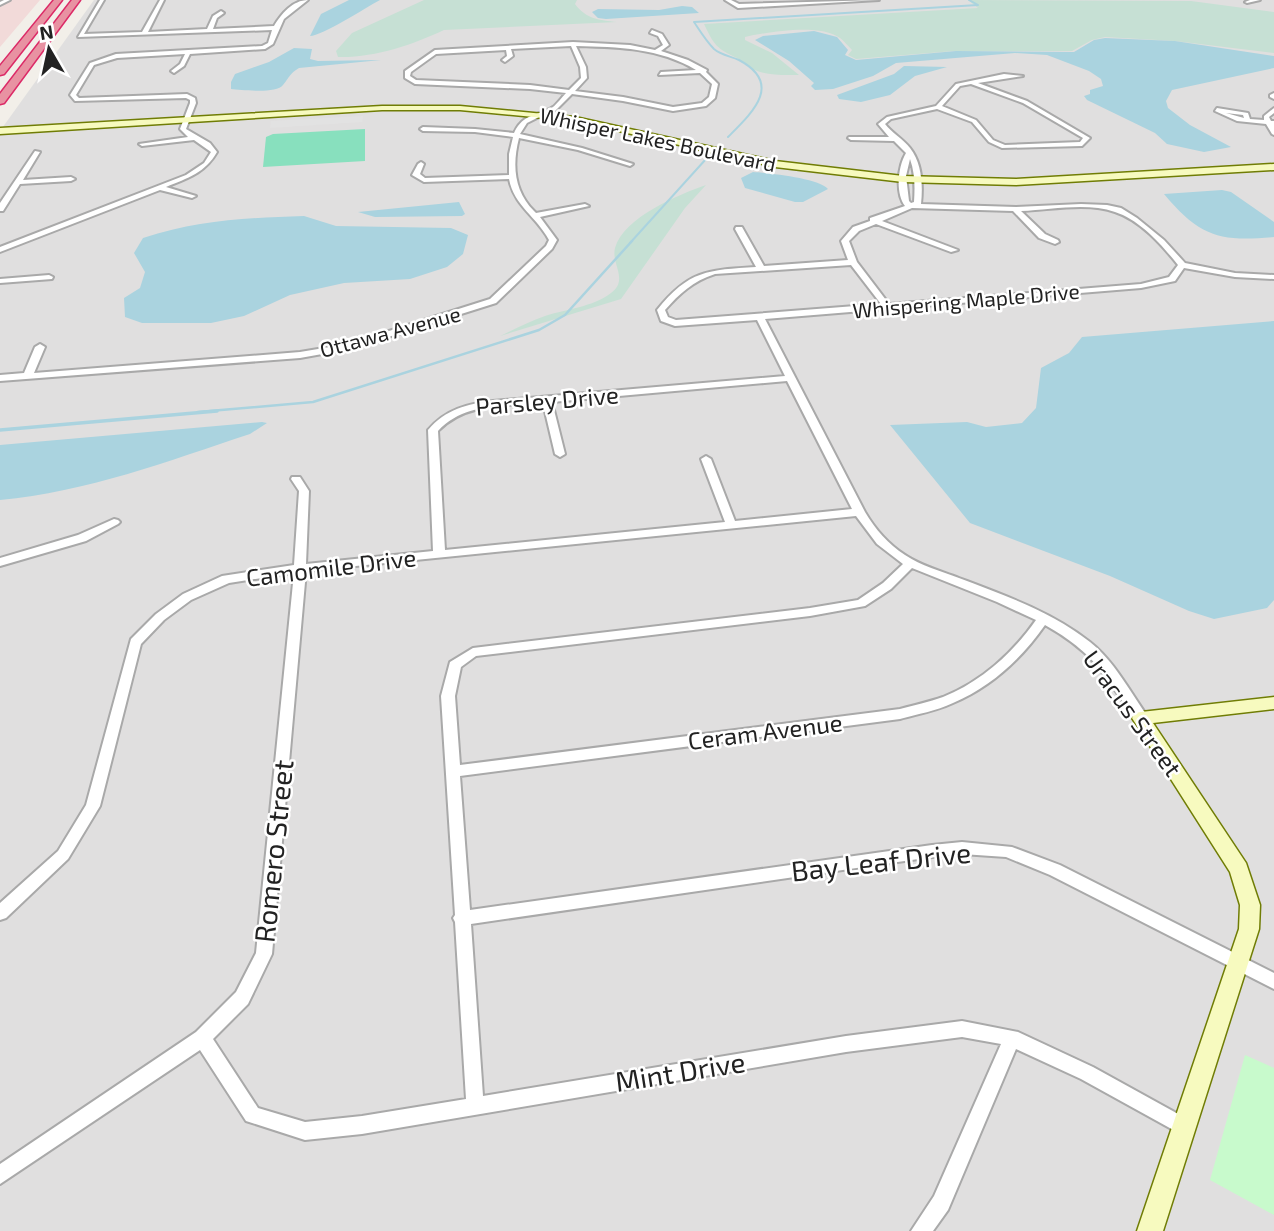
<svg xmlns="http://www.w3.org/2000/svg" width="1274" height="1231" viewBox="0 0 1274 1231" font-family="'Exo 2',sans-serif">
<rect width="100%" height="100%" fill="#f2efe9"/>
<path fill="#e0dfdf" d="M94,0H1274V1231H0V131Z"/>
<path fill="#f2dad9" d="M0,0H40L0,47Z"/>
<path fill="#c6e0d4" d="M424,0H577L575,4C586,19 599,20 617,22L444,30C412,45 374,58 338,57L336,51L352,33Z
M968,0L1191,1L1274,12V53L1175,41L1105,37L1092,40L1072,51H954L856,59L848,55L852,50C848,46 844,41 840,38C820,23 768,32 745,37V40L772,53L799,75C785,75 768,76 755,70C748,68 743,61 737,58C716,48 714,45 704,24L978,8Z
M706,185L685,208L621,299L500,336C515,329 530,321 545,316C566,309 593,307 611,293C629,280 611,264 615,248C624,217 678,195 706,185Z"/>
<path fill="#c8facc" d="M1245,1055L1274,1068V1215L1210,1180Z"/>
<path fill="#88e0be" d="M365,129V161L263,167L266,137L273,134Z"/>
<path fill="#e2e2e2" d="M363,116L362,122L270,128L271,121Z"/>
<path fill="#aad3df" d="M349,0H380C365,8 322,36 310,36L321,14Z
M682,6L692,7L699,13L606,19L598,18L592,12L598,9L659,10Z
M814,31L837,37L848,50L845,55L856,60L956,51L1074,52L1094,40L1105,38L1175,41L1274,56V68L1172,90L1166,101L1168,108L1190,125L1231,147L1204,152L1167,144L1155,133L1087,100L1084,96L1090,94V90L1103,86L1101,79L1089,71L1047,55L1015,53L896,63L873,76L833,89L815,90L811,86L814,83L789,61L755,40L763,36Z
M294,48L312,49L310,59L318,61L381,60L299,68C290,73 289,78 283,85C277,94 242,90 231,89V82L235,74L269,62Z
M904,66L947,67L915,76L890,95L861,102L839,99L837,95L894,74Z
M753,172C768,173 819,178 828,189L803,202H795L745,188L741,178Z
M1222,190L1231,192L1274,222V237C1220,242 1200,237 1164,194Z
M459,202L465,214L462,216L375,217L358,212Z
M304,216L336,226L451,228L468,235L463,254L447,267L410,279L344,283L290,295L244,316L211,323H142L125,317L124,298L140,288L145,272L134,253L143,238C199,220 246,218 304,216Z
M1274,321V600L1267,608L1214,619L1189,611L1110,576L970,523L890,425L967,422L986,427L1022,423L1036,408L1041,368L1069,353L1082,337Z
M262,422L267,423L250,434C168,461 87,492 0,500V445Z"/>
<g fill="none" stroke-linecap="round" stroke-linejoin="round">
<path stroke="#aad3df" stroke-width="2" d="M728,137C752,113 784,84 739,60C730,56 721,55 714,49C706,41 700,31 694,22L978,5L969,0
M630,243L706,159"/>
<path stroke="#aad3df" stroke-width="2.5" d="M198,412L313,402L539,330L565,315L632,241"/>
<path stroke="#aad3df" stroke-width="3.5" d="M0,430L217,411"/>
<defs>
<path id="street" d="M4,0H10L0,5V2Z
M100,0H104L84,34L142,32L160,0H164L148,32L207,29L213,16L221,11L224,13L217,18L213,29L274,26C281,14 293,0 308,0L284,19L273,44L265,49L190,54L184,66L174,73L171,71L180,64L185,54L117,58L94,65L76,95L79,98L187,94L195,98L196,103L186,129L210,143L217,152C205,173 188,178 166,187L196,196L192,198L160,190L0,252V247L186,175L204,163L211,152L194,140L142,146L139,144L188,137L180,129L190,103V100L186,98L75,101L70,95L90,63L116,54L262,46L268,43L272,30L78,37Z
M725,0H731L739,4L879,0L738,8Z
M1250,0H1260L1247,3L1245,2Z
M652,30L662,34L669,45L661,51L688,60L707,70L706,72L718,84L715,98L706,106L673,111L623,101L572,94L551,115H547V113L527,123L520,134L582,148L633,164L630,166L578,150L519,138C512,165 514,191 534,211L536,213L585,204L589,206L540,217L557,240L552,249L496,303L350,349L300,358L0,381V375L24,373L35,347L40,344L45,347L34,373L300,352L348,344L490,299L546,246L549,240C537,217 514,206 509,179L424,182L412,175L418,164L421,162L424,164L420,174L425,178L509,175V154L513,137L475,132L423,131L420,129L423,127L475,129L514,133C524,112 537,117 553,107C557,104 562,97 566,93L530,89L415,84L405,78V71L435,50L573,42L630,45L655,50L663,45L658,36L650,33ZM571,46L580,67L581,78L569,90L530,85L416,80L410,76L411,72L436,54L506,50L507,56L502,60L505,62L513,56L511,49ZM576,46C618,47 660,48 696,70L661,72L659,75L700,73L712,84L709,97L702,103L673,107L623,97L575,91L587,78L586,67Z
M1004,74L1023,76L978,83L1027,101L1090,138L1082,146L1002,148L989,142L972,122L937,109L891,119L885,124C892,133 903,139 910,148C922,163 923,186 921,204L1016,207L1081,204L1107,205L1121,208L1137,218L1164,240L1185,263L1235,273L1274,275V279L1235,277L1184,268L1175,281L1141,288L765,319L865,512C875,529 888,544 905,555C921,566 941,571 959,578C1004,595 1052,612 1090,642C1114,661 1129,690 1146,714L1148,718L1146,722H1136C1106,676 1095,653 1045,625C1022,658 991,687 953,703C936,711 918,714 900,719L460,776L470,910L932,845L962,842L1012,847L1060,865L1274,973V989L1050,875L1006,857L962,854L932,857L471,924L483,1096L846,1036L962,1021L1018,1032L1093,1067L1189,1120L1192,1126L1189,1132L1183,1135L1177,1132L1081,1079L1016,1049L948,1210L933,1231H911L934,1196L1001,1044L962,1037L846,1052L362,1134L305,1140L246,1121L200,1050L0,1184V1164L196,1032L236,992L256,953L294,573L229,583L191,600L164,620L141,644L100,806L68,859L6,918L0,920V903L58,851L86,805L131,639L156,614L183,594L222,576L294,565L299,491L291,479L292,477H300L309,491L306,564L433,551L428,430C446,409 467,404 493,401L785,376L757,320L675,326L661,321L657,310C689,270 708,270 756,267L735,229L736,227H742L764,266L848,260L841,241L853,227L870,221V218L905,206C895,193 898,166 906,153L894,141L851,140L848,138L849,137H889L878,124L887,117L936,106L956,84ZM971,84L1023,103L1083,138L1080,142L1005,145L993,140L976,120L942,106L960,86ZM910,159C915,173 915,187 914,202L911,203L909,201L906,176ZM912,208L1013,211L1039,238L1055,244L1059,242L1058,240L1045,234L1021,211C1051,210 1086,202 1115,212C1140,220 1162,245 1178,265L1169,277L1141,284L889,304L857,262L849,241L859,231L876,224L951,252L958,250L882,221ZM851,265L881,304L676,320L668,317L665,310C679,294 693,281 715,274ZM787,381L852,509L735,521L711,459L706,456L701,459L725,522L445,550L438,431C465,402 507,406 543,403L555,454L560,457L565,454L552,402ZM856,516L877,544L903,564L883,583L858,600L810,608L473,648L450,662L441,696L455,915L453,918L455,922L466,1099L362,1116L305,1122L258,1108L213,1039L248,1004L272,954L306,571ZM912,568L997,602L1036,620C1013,653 981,682 943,697C929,702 914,705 900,709L460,765L455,696L461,667L476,656L810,616L865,606L891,589Z
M1274,93V99L1270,97V95Z
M1217,108L1248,113L1250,119L1264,120V116L1274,108V113L1269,117L1271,121H1274V135L1272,134L1266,124L1237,121L1215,111ZM1226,113L1243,115L1244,118Z
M35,151L40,152L23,180L71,177L75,179L71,181L20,184L3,211H0V203Z
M49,275L53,277L52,279L0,283V279Z
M114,519L118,520L120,522L118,524L86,541L0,566V558L78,535Z"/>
<path id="secondary" d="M382,106H460L575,117L775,161L903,176L1016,179L1274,164V170L1016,185L903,182L775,167L575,121L460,110H382L0,134V128Z
M1274,697V709L1153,723L1246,863L1260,905L1259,929L1163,1231H1137L1239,929L1240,905L1230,872L1132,718L1135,713L1141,712Z"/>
<path id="highway" d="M54,0H62L4,74L0,75V66Z
M72,0H80L4,103L0,104V94Z"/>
</defs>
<use href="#street" stroke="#a9a9a9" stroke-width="4"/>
<use href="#secondary" stroke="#707d05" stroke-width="3"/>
<use href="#highway" stroke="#dc2a67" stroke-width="3"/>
<use href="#street" fill="#fff" fill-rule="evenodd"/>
<use href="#secondary" fill="#f7fabf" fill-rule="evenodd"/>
<use href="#highway" fill="#e892a2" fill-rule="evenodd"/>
</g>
<g text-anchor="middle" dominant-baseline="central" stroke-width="5" stroke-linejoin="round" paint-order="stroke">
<g font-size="21" fill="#222" stroke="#fff">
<text transform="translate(658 139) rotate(12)">Whisper Lakes Boulevard</text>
<text transform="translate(966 300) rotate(-5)">Whispering Maple Drive</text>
<text transform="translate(390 331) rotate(-15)">Ottawa Avenue</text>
</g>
<g font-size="24" fill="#222" stroke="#fff">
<text transform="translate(547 400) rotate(-5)">Parsley Drive</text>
<text transform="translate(331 567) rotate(-7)">Camomile Drive</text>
<text transform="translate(1133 713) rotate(54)">Uracus Street</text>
<text transform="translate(765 731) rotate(-7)">Ceram Avenue</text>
</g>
<g font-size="28" fill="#222" stroke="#fff">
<text transform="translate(273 851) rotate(-84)">Romero Street</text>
<text transform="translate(881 861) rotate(-6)">Bay Leaf Drive</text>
<text transform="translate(680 1071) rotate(-9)">Mint Drive</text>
</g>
</g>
<g transform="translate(49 49) rotate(351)" stroke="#ffffff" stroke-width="5" paint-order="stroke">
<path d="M0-5L12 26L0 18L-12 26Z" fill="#222222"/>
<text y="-10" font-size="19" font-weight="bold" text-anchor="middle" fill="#222222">N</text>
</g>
</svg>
